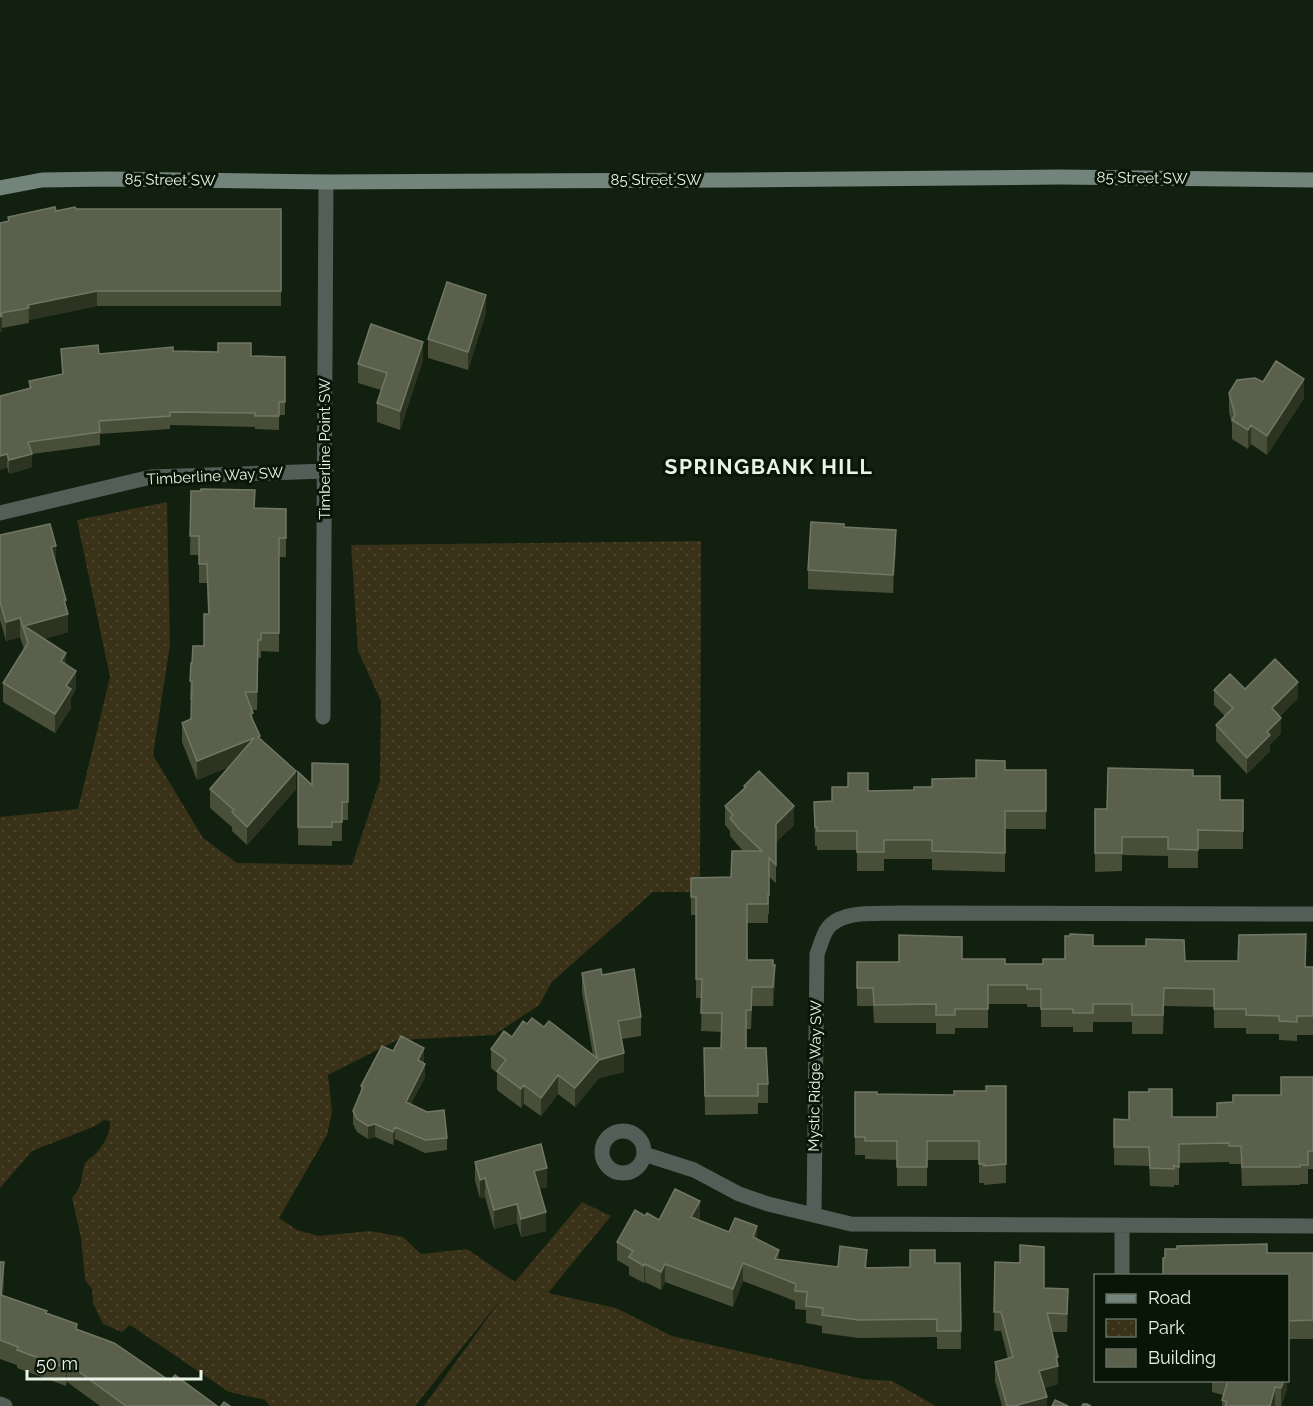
<svg xmlns="http://www.w3.org/2000/svg" width="1313" height="1406" viewBox="0 0 1313 1406" font-family="Raleway,sans-serif">
<defs>
<pattern id="park-dots" width="8" height="8" patternUnits="userSpaceOnUse" patternTransform="scale(1.5)"><rect width="8" height="8" fill="#393118"/><path d="M2 2h.1M6 6h.1" fill="none" stroke="#4c452e" stroke-width="1.8" stroke-linecap="round"/></pattern>
</defs>
<rect width="100%" height="100%" fill="#122010"/>
<path fill="url(#park-dots)" d="M167,502L170,645L153,755L203,838L237,863L352,865L380,780L381,701L358,651L351,545L701,541L700,892H653L552,982L539,1005L494,1035L397,1040L328,1075L332,1112L327,1135L279,1218L297,1230L319,1236L370,1231L403,1237L421,1254L467,1249L515,1282L582,1202L611,1216L548,1293L616,1308L672,1336L863,1379L892,1381L936,1406H424L502,1298L415,1406H270L265,1400L229,1392L130,1325L122,1332L103,1324L93,1303L92,1289L85,1280L81,1238L72,1198C86,1182 79,1175 86,1162C89,1158 94,1156 97,1152C104,1144 111,1132 110,1121L104,1120L93,1127L32,1151L0,1188V817L78,809L110,677L77,520Z"/>
<g fill="none" stroke-linecap="round" stroke-linejoin="round">
<path stroke="#535e58" stroke-width="15" d="M0,513L151,477L326,471
M323,717L326,182
M602 1152a21 21 0 1 1 42 0a21 21 0 1 1-42 0Z
M644,1154L694,1170L739,1194L768,1204L851,1224L1313,1226
M814,1214L817,954C820,947 822,938 826,931C838,909 877,914 899,913L1313,914
M1122,1276V1227
M0,1404L5,1406"/>
<path stroke="#72847b" stroke-width="15" d="M0,188L42,180L107,179L326,182L735,180L1060,177L1313,180"/>
</g>
<path fill="#494e39" d="M76,209H281V306H97L29,320V323L2,328V331L0,332V223L56,211Z
M486,313L468,370L428,358V339Z
M61,349L99,354L173,351L251,356L285,357V415H279V430L255,429V427L170,425V429L100,434V445L32,454V467L9,474L7,467L0,470V396L29,388V381L62,374Z
M423,360L400,430L377,422V403L381,390L358,383V364Z
M1263,382L1304,398L1267,455L1251,444L1248,449L1232,439V424L1229,412V393Z
M191,491L255,508L286,509V557H279V652L261,651V658H258L257,710H252L253,720L260,739L296,789L247,845L232,831V827L210,808V789L229,767L197,780L182,742V723L191,719V700H190L191,663H192L204,646L208,614L207,583H199V555H190Z
M0,535L56,562L66,607L68,632L44,639L66,664L76,689L71,698V708L55,733L3,702V683L24,649L20,637L6,641L0,620Z
M896,548L893,593L808,589V570Z
M1245,689L1298,698L1280,716L1281,733L1270,745V751L1247,774L1216,741V725L1225,716L1214,705V690Z
M348,764V820H342V841H332V846L298,845V772L312,785Z
M1005,770H1046V829H1005V872L932,870V859H884V871H857V850H817V846H815L814,802L832,801L868,791L914,790L976,778Z
M1193,776L1220,800H1243V849H1198V868H1168V856L1122,855V871L1095,872V809H1107Z
M744,786L794,825L776,842V883L769,877V914H768V923H747V960L775,983L773,1006H752L751,1029H746V1048L768,1084V1103H758V1114L705,1115L704,1048H721L722,1032L701,1031L702,998H696V915H691V878L731,877L743,851L730,836V831L725,825V806L744,788Z
M1093,946L1185,961L1313,967V1035H1297V1041L1279,1040V1034H1246V1028H1214V1007L1164,1006L1163,1034H1132V1022H1093V1032H1073V1027H1041V1007H1027V1004H988V1028H955V1034H936V1023H874L873,1006H857V962H899L962,959L1005,964H1043L1065,959Z
M582,973L602,975L641,1017V1036L622,1039L624,1072L599,1078L575,1107L558,1094L541,1116L524,1104L521,1108L497,1090V1073L491,1068V1049L512,1037L527,1024L544,1027L593,1055L582,992Z
M393,1051L424,1061L423,1063L425,1077L411,1104L447,1138V1150L425,1153L395,1139L393,1145L375,1137L368,1139L357,1132L353,1124V1111L361,1092V1086Z
M1313,1077V1169H1308V1184H1300V1185L1242,1186L1241,1164H1229V1162L1179,1163V1185H1174V1187L1150,1186L1149,1166L1114,1165V1119L1217,1117L1233,1102L1281,1095Z
M1006,1086V1183L984,1185V1183H979V1160H927V1186H897V1160L865,1159V1155H855V1092L877,1094L954,1095L986,1091Z
M475,1162L547,1187L539,1189L546,1231L521,1237L517,1223L494,1229L485,1197L480,1198L475,1181Z
M645,1216L659,1220L700,1219L699,1220L729,1232L757,1240L779,1260L838,1267H910L935,1263H960L961,1349H937V1337L859,1338L822,1333V1326L806,1323V1310L795,1309V1301L743,1281L733,1307L665,1282L661,1290L645,1282L644,1283L629,1275V1267L617,1260V1242Z
M1267,1253H1313V1339H1287V1275Z
M0,1262L4,1281L3,1296L47,1313L217,1406H100L67,1382L66,1386L17,1368V1365L0,1359Z
M995,1262L1044,1288L1068,1308L1067,1332H1052L1058,1357V1384L1044,1388L1047,1406H1002L995,1381V1362L1008,1359L1001,1331H994Z
M1212,1380H1287V1389L1281,1406H1222V1400L1223,1395L1212,1392Z"/>
<path fill="#2c3421" d="M97,291V306L29,320L28,305Z
M486,295V313L468,370V352Z
M2,316V331L0,332V317Z
M423,342V360L400,430V411Z
M1304,379V398L1267,455V436Z
M1251,425V444L1248,449V430Z
M7,454V467L0,470V456Z
M32,454V467L9,474V460Z
M896,530V548L893,593V575Z
M56,546V565L51,547Z
M64,600H66V614H68V632L28,644L24,626Z
M20,618V637L6,641V622Z
M258,640V658L257,710V692Z
M66,653V672L61,661Z
M76,671V689L71,698V708L55,733V714L66,686Z
M1298,682V698L1272,723V708Z
M1281,718V733L1270,745V751L1247,774V758L1267,732Z
M254,738V757L197,780V761Z
M296,771V789L247,845V827Z
M794,806V825L776,842V883V824Z
M775,965V983L773,1006V987Z
M1164,988V1006L1163,1034V1015Z
M424,1048V1061L418,1073V1060Z
M624,1053V1072L599,1078L575,1107V1088L599,1060Z
M425,1064V1077L406,1114V1102Z
M558,1075V1094L541,1116V1098Z
M524,1085V1104L521,1108V1089Z
M375,1124V1137L368,1139V1126Z
M395,1127V1139L393,1145V1132Z
M547,1168V1187L534,1190V1171Z
M485,1178V1197L480,1198V1180Z
M700,1201V1219L691,1235V1217Z
M517,1204V1223L494,1229V1210Z
M546,1212V1231L521,1237V1219Z
M757,1226V1244L753,1237Z
M779,1250V1268L775,1277V1259Z
M867,1250V1268H865Z
M4,1262V1281L1,1314V1295Z
M743,1263V1281L733,1307V1289Z
M645,1264V1282L644,1283V1266Z
M665,1264V1282L661,1290V1272Z
M1068,1289V1308L1067,1332V1314Z
M1056,1357H1058V1384L1039,1389V1371Z
M67,1363V1382L66,1386V1368Z
M1284,1380H1287V1389L1281,1406V1388Z
M1275,1387V1406H1270Z
M1047,1397V1406H1014Z"/>
<path fill="#5a604c" stroke="#717764" stroke-width="1.5" d="M55,207L56,211L75,207L76,209H281V291H97L28,305L29,308L1,313L2,316L0,317V223L9,221L8,217Z
M447,282L486,295L468,352L428,339Z
M371,324L423,342L400,411L377,403L387,373L358,364Z
M218,343H251V356L285,357V402H279V416H255V413L170,412V416L99,421L100,432L28,442L32,454L9,460L7,454L0,456V396L31,388L29,381L63,374L61,349L98,345L99,354L173,347V351L218,352Z
M1276,361L1304,379L1267,436L1251,425L1248,430L1232,420L1235,415L1229,393L1237,380L1255,378L1263,382Z
M201,489L255,490L254,508L286,509V538H279V633H261V640H258L257,692H245L253,713L250,714L260,736L258,737L296,771L247,827L232,812L234,810L210,789L254,738L197,761L182,723L191,719L192,681H190L191,663H192L193,646H204V614H209L207,564H199V536H190L191,491H201Z
M811,522L844,524V527L896,530L893,575L808,570Z
M50,524L56,546L51,547L66,600H64L68,614L24,626L66,653L61,661L76,671L66,686L71,689L55,714L3,683L28,643L20,618L6,622L0,602V535Z
M1275,659L1298,682L1272,708L1281,718L1267,732L1270,735L1247,758L1216,725L1233,708L1214,690L1230,674L1245,689Z
M976,760L1005,761V770H1046V811H1005V853L932,851V840H884V852H857V831H817V827H815L814,802L832,801V787H848V773H868V791L914,790V787H932V779L976,778Z
M312,763L348,764V802H342V822H332V827H298V772L312,785Z
M1108,768L1193,770V776H1220V800H1243V831L1198,830V850L1168,849V837H1122V853H1095V809H1107Z
M759,771L794,806L776,824V865L769,858V895H768V904H747V960H773V965H775L773,987H752L751,1010H746V1048H766L768,1084H758V1096H705L704,1048H721L722,1013H701L702,979H696V897H691V878L731,877L732,851H762L739,829L730,818L733,815L725,806L746,787L744,786Z
M1070,934L1093,935V946H1146V939L1184,940L1185,961H1238L1239,935L1306,934L1305,967H1313V1016H1297V1022L1279,1021V1016L1246,1015V1009H1214V989L1164,988L1163,1015H1132V1004H1093V1013H1073V1009H1041V989H1027V985H988V1009H955V1015H936V1004L874,1005L873,988H857V962H899V935L962,937V959H1005V964H1043V959H1065V936H1070Z
M601,969L602,975L634,969L641,1017L618,1021L624,1053L599,1060L575,1088L558,1075L541,1098L524,1085L521,1089L497,1071L506,1060L491,1049L504,1031L512,1037L523,1021L527,1024L532,1018L544,1027L549,1021L597,1058L582,973Z
M401,1036L424,1048L418,1060L425,1064L406,1102L427,1112L444,1110L447,1138L425,1140L395,1127L393,1132L375,1124L368,1126L357,1119L353,1111L363,1087L361,1086L382,1046L393,1051Z
M1281,1077H1313V1151H1308V1165H1300V1167H1242L1241,1146H1229V1143L1179,1144V1167L1174,1166V1169L1150,1168L1149,1147H1114V1119L1129,1120V1092H1149V1089H1172V1117H1217V1103L1233,1102V1095H1281Z
M986,1086H1006V1164L984,1166V1164H979V1141H927V1167H897V1141H865V1137H855V1092H877V1094L954,1095V1091H986Z
M541,1144L547,1168L534,1171L546,1212L521,1219L517,1204L494,1210L485,1178L480,1180L475,1162Z
M675,1189L700,1201L691,1217L729,1232L735,1218L757,1226L753,1237L779,1250L775,1259L838,1267L840,1246L867,1250L865,1268L910,1267V1250H935V1263H960L961,1331H937V1319L859,1320L822,1315L823,1308L806,1306L807,1292L795,1291L796,1284L743,1263L733,1289L665,1264L661,1272L645,1264L644,1266L629,1257L633,1251L617,1242L635,1210L645,1216L647,1213L659,1220Z
M1267,1244V1253H1313V1320L1287,1321V1275H1163V1258H1165V1249H1177V1246Z
M1020,1245L1044,1247V1288L1068,1289L1067,1314L1047,1313L1058,1357H1056L1058,1366L1039,1371L1047,1397L1014,1406H1007L995,1362L1013,1357L1001,1312H994L995,1262L1020,1263Z
M0,1262H4L1,1295L47,1311L46,1313L77,1324L76,1329L114,1343L170,1381L175,1375L217,1406H126L67,1363L66,1368L17,1350L18,1347L0,1340Z
M1228,1380H1284L1281,1388L1275,1387L1270,1406H1225L1227,1402L1222,1400Z
M1055,1400L1068,1406H1052Z
M224,1402L230,1406H221Z
M1083,1404H1087L1091,1406H1082Z"/>
<g text-anchor="middle" dominant-baseline="central" stroke-width="6" stroke-linejoin="round" paint-order="stroke">
<g font-size="15" fill="#eaf3e8" stroke="#091607">
<text transform="translate(1142 178) rotate(1)">85 Street SW</text>
<text transform="translate(170 180) rotate(1)">85 Street SW</text>
<text x="656" y="180">85 Street SW</text>
<text transform="translate(325 449) rotate(-90)">Timberline Point SW</text>
<text transform="translate(215 476) rotate(-3)">Timberline Way SW</text>
<text transform="translate(815 1076) rotate(-89)">Mystic Ridge Way SW</text>
</g>
<g font-size="21" font-weight="bold" letter-spacing="1.5" fill="#eaf3e8" stroke="#091607">
<text x="769" y="466">SPRINGBANK HILL</text>
</g>
</g>
<rect x="1094" y="1274" width="195" height="108" fill="#091607" stroke="#636e61" stroke-width="1.5"/>
<rect x="1106" y="1294" width="30" height="9" fill="#72847b" stroke="#636e61" stroke-width="1.5"/>
<text x="1148" y="1304" font-size="18" fill="#eaf3e8">Road</text>
<rect x="1106" y="1319" width="30" height="18" fill="url(#park-dots)" stroke="#636e61" stroke-width="1.5"/>
<text x="1148" y="1334" font-size="18" fill="#eaf3e8">Park</text>
<rect x="1106" y="1349" width="30" height="18" fill="#5a604c" stroke="#636e61" stroke-width="1.5"/>
<text x="1148" y="1364" font-size="18" fill="#eaf3e8">Building</text>
<path d="M27 1370v9h174v-9" fill="none" stroke="#eaf3e8" stroke-width="3"/>
<text x="36" y="1370" font-size="18" fill="#eaf3e8" stroke="#091607" stroke-width="4.5" paint-order="stroke">50 m</text>
</svg>
